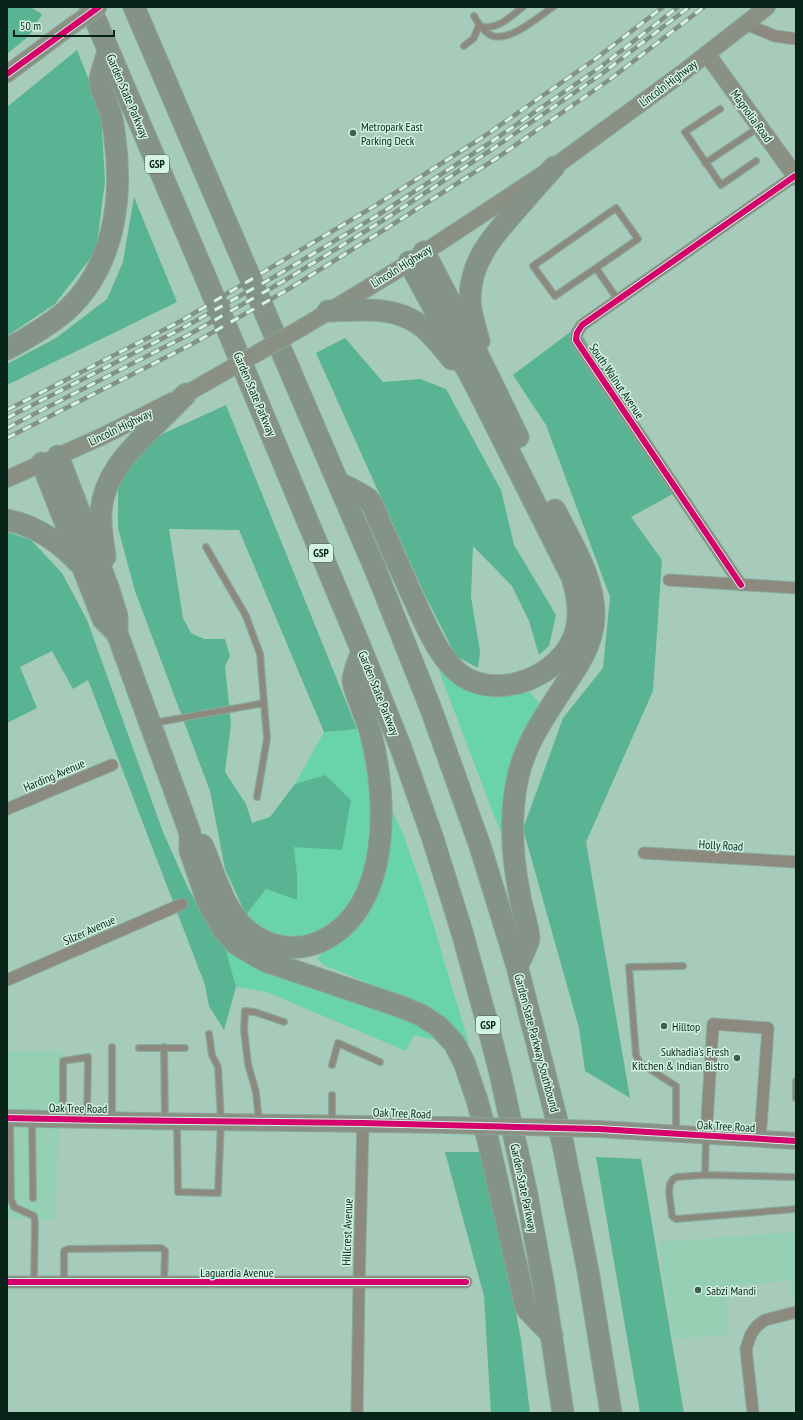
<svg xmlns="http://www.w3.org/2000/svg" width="803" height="1420" viewBox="0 0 803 1420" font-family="'PT Sans Narrow',sans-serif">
<rect width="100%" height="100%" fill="#a7cbba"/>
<path fill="#95cfb4" d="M7,1046L8,1051H62L55,1220L7,1218Z
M796,1232V1295H792L791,1280L730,1286L731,1294L726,1295L728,1334L674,1339L658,1242Z"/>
<path fill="#69d3ab" d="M444,669L527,689L543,707L505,828L500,831L439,671Z
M357,729C363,744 365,760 368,776C372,810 373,840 363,873C362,878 361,885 358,890C356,896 351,901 347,905C339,918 328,929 313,934C288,942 264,931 246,915L266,889L297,899V874L294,847L325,775L295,784L324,732Z
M390,805L403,834L423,890L469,1044H466L417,1003L324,965L317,958L329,947L344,938Z
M224,943L404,1018L423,1028L437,1038L429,1039L414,1035L406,1051L267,992L236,987Z"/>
<path fill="#59b493" d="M7,7H30L42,14L29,36L7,54Z
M77,50L101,110L105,182L96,251L55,304L7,336V107Z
M134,197L177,302L7,385V364L56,338L107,299L123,262Z
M577,327L678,491L631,517L662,560L653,691L586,842L630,1098L585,1071L579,1028L523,829L563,718L603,668L610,597L546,425L513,375Z
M345,338L383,382L420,379L446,389L501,490L514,545L556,615L549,646L539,655L529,621L512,586L473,546L471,597L480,651L478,668L456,656L424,593L316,353Z
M226,405L357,729L324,732L239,530L169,529L183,618L191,633L204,639H225L230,656L225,666L231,724L225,772L246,804L252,823L270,817L295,784L325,775L351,800L342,850L294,847L297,874V900L266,889L246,915L225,869L210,791L135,591L118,528V490L134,447Z
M7,532L31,540L62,573L87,620L163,832L188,888L209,923L224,943L236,987L224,1030L209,1006L205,985L88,680L73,689L52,651L20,667L37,708L7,723Z
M445,1152H485L521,1339L530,1413H491L484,1296Z
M596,1157L641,1159L684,1413H640Z"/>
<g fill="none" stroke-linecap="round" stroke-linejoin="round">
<defs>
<path id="lane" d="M474,16C478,23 483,31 490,35C508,44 538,17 553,7
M481,26C497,31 511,16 523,7
M464,46L474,38L479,25
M720,109L685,132L721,185L756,161
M705,163L758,128
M596,268L638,239L616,208L533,266L555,296L596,268L618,300
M206,547L246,616L260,654L267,739L257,797
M154,723L264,703
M112,1047V1120
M164,1047L165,1121
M139,1048H185
M332,1065L338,1043L380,1062
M796,1081V1098
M332,1095V1122
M63,1119V1061L88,1057L87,1118
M10,1120L11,1199L14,1207L34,1216L35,1223L34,1282
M32,1121L33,1198
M259,1122L256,1092L248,1064L244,1030L245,1011L255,1012L284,1022
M177,1123L178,1192L218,1193L221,1121L218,1067L212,1055L209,1034
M676,1131V1086L640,1063L636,1055L629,967L683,966
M705,1175L706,1136
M796,1177L705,1175L677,1177L673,1179L670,1184L669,1192L672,1216L676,1219L796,1209
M64,1282V1251L68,1249L161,1248L165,1251L164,1283"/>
<path id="street" d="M745,24L775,36L796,39
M669,580L796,588
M741,585L576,340L577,333L582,325L795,176
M7,809L112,765
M644,853L796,862
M7,980L182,904
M706,1136L713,1024L768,1028L760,1139
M7,1282H466
M357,1413L359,1283L363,1123
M753,1413L746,1349L751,1334L757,1326L765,1320L796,1312"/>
<path id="secondary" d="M707,54L796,177
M7,74L70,27
M303,327L399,269L554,167L681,74L767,7
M7,479L103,436L172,401
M7,1118C154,1122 301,1123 448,1125
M598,1129L796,1141"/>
<path id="highway" d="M90,7L205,276L362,651L401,748L433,839L462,932L488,1026L500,1073L526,1190L544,1287L563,1413
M134,7L376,571L431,709L480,846L517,966L563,1144L588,1271L611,1413
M424,252L480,359L518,437
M328,311C361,310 396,305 423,327C433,336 443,348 452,359
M479,341C475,327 470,313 470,299C470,262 492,237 515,211C528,196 541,181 554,167
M7,349C28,338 48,326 66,311C114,267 123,200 115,139C114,128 112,117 108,106C106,100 100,87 100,80C101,71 106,60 108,51
M58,456L108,587L117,616V633L190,833V851L207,900L222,928L236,944L256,956L265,961L399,1006L421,1015L438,1026L454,1043L464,1062L477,1100L488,1140L526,1308L552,1335
M42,463L103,619L117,633
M339,483C347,487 363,494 368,499C373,503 380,525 384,532C393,552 402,573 411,593C424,620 438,660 464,677C502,700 561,675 575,634C581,615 578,596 572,577L477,388L409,262
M7,520C37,526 59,542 79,563
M105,557C103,541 100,526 101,511C104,477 126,454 149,431C161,419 174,406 186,394
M202,845C206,852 209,862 212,870C224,902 237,933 272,944C286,949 303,948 317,943C393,912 388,797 370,731C368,722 352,686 353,680C354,670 359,660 362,651
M517,966C520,960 529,944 529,938C530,933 521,905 520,897C512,857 509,816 518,777C525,744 545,716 563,688C578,666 593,644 594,617C595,578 571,543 555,510"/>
</defs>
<use href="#lane" stroke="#89a79a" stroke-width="8"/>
<use href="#street" stroke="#89a79a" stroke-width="13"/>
<use href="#secondary" stroke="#89a79a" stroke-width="18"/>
<use href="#highway" stroke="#89a79a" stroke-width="23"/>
<use href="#lane" stroke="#8c897e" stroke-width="5.5"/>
<use href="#street" stroke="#8c897e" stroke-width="11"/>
<use href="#secondary" stroke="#8a9184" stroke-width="16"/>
<use href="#highway" stroke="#859287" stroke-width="21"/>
<defs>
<path id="rail" d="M7,410L181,321L373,207L483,137L594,60L663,7
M7,418L181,329L279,274L378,215L488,144L599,68L678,7
M7,428L190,334L282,282L382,221L491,150L603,73L689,7
M7,438L194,343L287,290L387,228L497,158L609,80L704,7"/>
</defs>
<use href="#rail" stroke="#829286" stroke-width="4.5"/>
<use href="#rail" stroke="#d3f3e3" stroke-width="3" stroke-dasharray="9" stroke-linecap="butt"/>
<defs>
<path id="secondary-bridge" d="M70,27L99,7
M186,394L303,327
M448,1125L598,1129"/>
</defs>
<use href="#secondary-bridge" stroke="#89a79a" stroke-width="18" stroke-linecap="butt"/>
<use href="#secondary-bridge" stroke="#8a9184" stroke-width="16"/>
<defs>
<path id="cycleway" d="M7,74L99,7
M741,585L576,340L577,333L582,325L795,176L796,177
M7,1118L102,1120L363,1123L598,1129L796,1141
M7,1282H466"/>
</defs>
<use href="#cycleway" stroke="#d3f3e3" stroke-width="8"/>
<use href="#cycleway" stroke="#d6006c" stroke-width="6"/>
</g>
<g fill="#3f5e51" stroke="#d3f3e3" stroke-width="1.5">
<circle cx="353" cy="133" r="4"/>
<circle cx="664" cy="1026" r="4"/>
<circle cx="737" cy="1058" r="4"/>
<circle cx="698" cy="1290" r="4"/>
</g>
<g text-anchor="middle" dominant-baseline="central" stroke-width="3" stroke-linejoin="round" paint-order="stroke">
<g fill="#d3f3e3" stroke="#446155" stroke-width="1">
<rect x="145" y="155" width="24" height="18" rx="3"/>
<rect x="309" y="544" width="24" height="18" rx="3"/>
<rect x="476" y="1016" width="24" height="18" rx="3"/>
</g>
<g font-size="11" font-weight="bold" fill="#072318">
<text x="157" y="164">GSP</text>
<text x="321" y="553">GSP</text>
<text x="488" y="1025">GSP</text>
</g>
<g font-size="12" fill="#072318" stroke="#d3f3e3">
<text transform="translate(668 83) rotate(-37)">Lincoln Highway</text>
<text transform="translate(128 96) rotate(67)">Garden State Parkway</text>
<text transform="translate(752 116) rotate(54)">Magnolia Road</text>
<text transform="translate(401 266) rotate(-32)">Lincoln Highway</text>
<text transform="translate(617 381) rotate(56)">South Walnut Avenue</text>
<text transform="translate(255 394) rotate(67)">Garden State Parkway</text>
<text transform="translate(120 427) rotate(-26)">Lincoln Highway</text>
<text transform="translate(379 693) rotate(68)">Garden State Parkway</text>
<text transform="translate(54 775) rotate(-23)">Harding Avenue</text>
<text transform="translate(721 845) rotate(3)">Holly Road</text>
<text transform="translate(89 930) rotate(-24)">Silzer Avenue</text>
<text transform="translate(537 1043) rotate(75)">Garden State Parkway Southbound</text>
<text transform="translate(78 1108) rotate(1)">Oak Tree Road</text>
<text transform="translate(402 1113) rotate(2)">Oak Tree Road</text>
<text transform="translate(726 1126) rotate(3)">Oak Tree Road</text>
<text transform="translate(524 1188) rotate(78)">Garden State Parkway</text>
<text transform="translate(347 1232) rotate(-88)">Hillcrest Avenue</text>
<text x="237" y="1272">Laguardia Avenue</text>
</g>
<g font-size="12" fill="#072318" stroke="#d3f3e3" text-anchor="start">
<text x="361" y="126">Metropark East<tspan x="361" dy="14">Parking Deck</tspan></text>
<text x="672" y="1026">Hilltop</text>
<text x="729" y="1051" text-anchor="end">Sukhadia's Fresh<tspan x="729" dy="14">Kitchen &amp; Indian Bistro</tspan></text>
<text x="706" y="1290">Sabzi Mandi</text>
</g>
</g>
<rect width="803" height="1420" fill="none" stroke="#072318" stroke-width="16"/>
<path d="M14 30v6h100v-6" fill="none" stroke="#072318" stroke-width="2"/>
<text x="20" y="30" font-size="12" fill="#072318" stroke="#d3f3e3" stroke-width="3" paint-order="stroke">50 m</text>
</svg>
